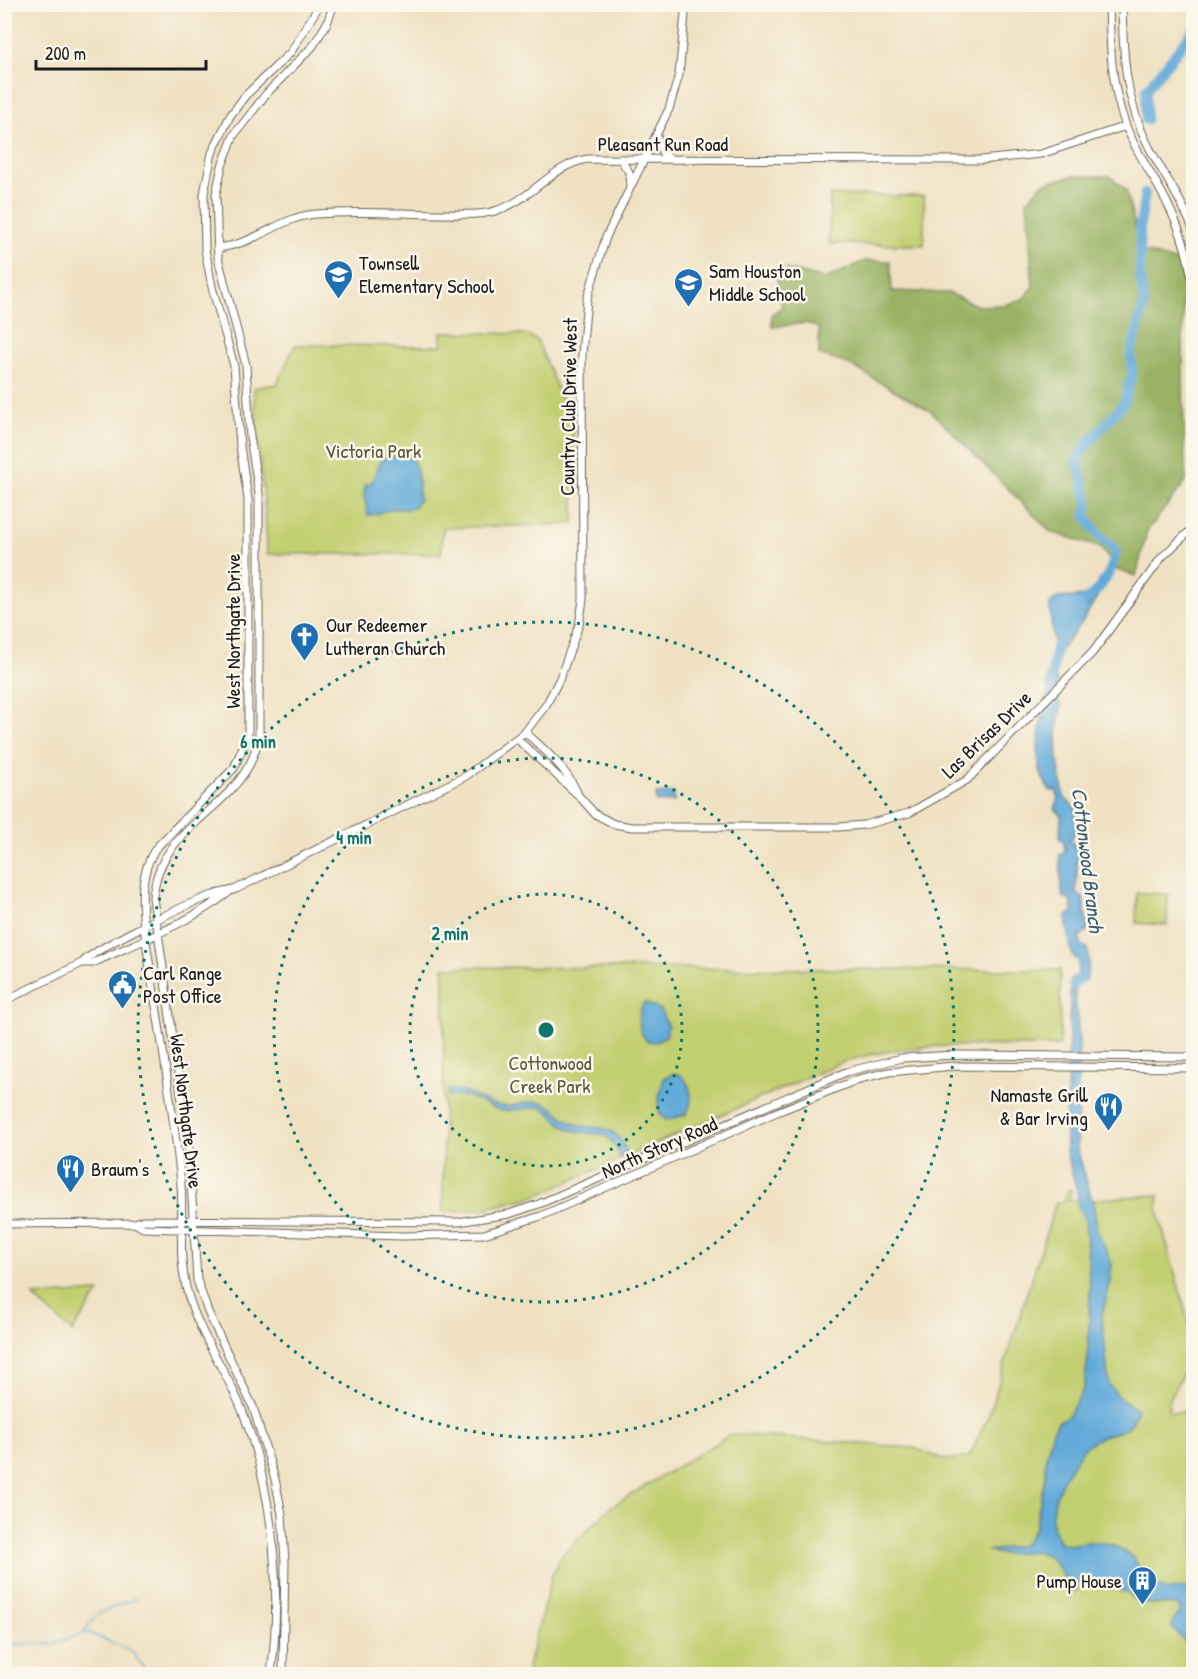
<svg xmlns="http://www.w3.org/2000/svg" width="1198" height="1679" viewBox="0 0 1198 1679" font-family="'Patrick Hand',sans-serif">
<rect width="100%" height="100%" fill="#fbf7ec"/>
<filter id="ink" filterUnits="userSpaceOnUse"><feTurbulence type="fractalNoise" baseFrequency=".0167" numOctaves="2"/><feDisplacementMap in="SourceGraphic" scale="12" xChannelSelector="R" yChannelSelector="G"/><feConvolveMatrix kernelMatrix="1 2 1 2 8 2 1 2 1" color-interpolation-filters="sRGB"/></filter>
<filter id="wash" filterUnits="userSpaceOnUse"><feTurbulence type="fractalNoise" baseFrequency=".008" numOctaves="4" result="noise"/><feDisplacementMap in="SourceGraphic" scale="24" xChannelSelector="R" yChannelSelector="G"/><feGaussianBlur stdDeviation="1.35" result="paint"/><feColorMatrix in="noise" values="0 0 0 0 0 0 0 0 0 0 0 0 0 0 0 0 0 1.4 0 .05"/><feComposite in="paint" operator="in"/></filter>
<g filter="url(#wash)">
<rect width="100%" height="100%" fill="#efe1c2"/>
<path fill="#c2cf71" stroke="#6f7646" stroke-width="1.5" d="M830,195L924,196V245L829,244Z
M441,332L524,334L537,340L562,400L573,406L574,524L443,528L441,554H267C267,498 255,443 254,388L277,384L295,345L441,346Z
M1137,893L1168,894L1167,925L1136,923Z
M444,967L1060,970V1046C986,1046 911,1040 840,1063L536,1196L485,1209L443,1212Z
M1069,1189L1072,1191L1069,1201L1159,1195L1158,1212L1193,1338V1364L1188,1365L1169,1399V1412H1193V1674H526L552,1575L561,1556L612,1506L731,1434L914,1448L945,1460L969,1457L988,1417L1056,1202L1067,1201L1065,1197Z
M99,1292L72,1332L33,1296Z"/>
<path fill="#99b263" stroke="#5a6740" stroke-width="1.5" d="M1073,176H1110L1126,190L1141,251L1182,263C1185,336 1181,408 1186,481L1147,531L1136,576L1117,570L1100,547L1051,532L931,411L848,364L819,355V328L806,323L772,327V314L782,307L776,273L787,269L825,279L865,261H890L892,291L949,293L978,306L1005,305L1023,299L1033,287L1027,201L1043,183Z"/>
<path fill="#62aad9" stroke="#3f637a" stroke-width="1.5" d="M401,451C419,456 419,485 419,500C411,513 404,508 393,509C384,510 378,515 368,515L364,496L365,485L371,484L383,457L402,455Z
M1100,579L1106,582L1082,622L1060,651L1056,674L1058,699L1061,705L1057,732L1058,759L1064,797L1078,811L1074,820L1078,829L1070,840L1078,848L1076,892L1083,897L1088,930L1079,937L1081,945L1087,948L1089,961L1086,981L1076,984L1075,989L1079,1043L1077,1148L1094,1207L1097,1230L1112,1264L1109,1288L1102,1315L1109,1385L1122,1400L1137,1409C1131,1439 1111,1428 1092,1442C1075,1454 1051,1497 1052,1519C1052,1527 1057,1533 1058,1541C1070,1548 1076,1543 1089,1542C1118,1541 1142,1557 1146,1587L1160,1586L1167,1590L1193,1587V1650L1172,1628L1173,1622L1180,1611L1178,1605L1139,1603L1126,1592L1085,1582L1078,1583L1077,1590L1073,1592C1064,1581 1060,1566 1049,1557C1031,1544 1008,1560 989,1551L1024,1545L1035,1528L1046,1472L1045,1461L1053,1430L1058,1422L1068,1416L1084,1388L1088,1357L1090,1287L1085,1219L1078,1207L1077,1191L1066,1152V1127L1071,979L1085,971L1083,964L1072,955L1066,917L1073,912L1071,901L1062,896L1060,855L1065,852L1064,843L1060,838L1061,815L1055,809L1059,798L1055,790L1051,791C1022,758 1050,700 1053,664C1056,644 1050,624 1050,604L1057,598L1086,596L1088,605Z
M674,793V802H656V794Z
M644,1002L660,1010L668,1026L666,1036L655,1042L647,1041C637,1030 637,1015 644,1002Z
M672,1074H679C692,1083 695,1103 685,1115L666,1120C652,1111 661,1092 664,1078Z
M448,1090C471,1089 479,1102 500,1106C514,1108 528,1100 541,1102C553,1104 558,1115 568,1120C594,1137 613,1114 627,1154L620,1157C607,1122 593,1140 567,1128C557,1123 552,1112 542,1107L501,1111L467,1096H448Z"/>
<g fill="none" stroke-linecap="round" stroke-linejoin="round">
<path stroke="#62aad9" stroke-width="1.5" d="M84,1631L99,1613L135,1599
M4,1644H53L87,1632L131,1651L149,1674"/>
<path stroke="#62aad9" stroke-width="10" d="M1146,120V90L1194,30
M1076,607C1099,592 1110,579 1116,551L1096,532L1086,516L1088,501L1077,461L1084,448L1124,403L1132,374L1131,354L1144,304L1140,276V225L1145,193
M1050,685L1056,647
M1073,985L1081,978L1083,957L1081,950"/>
</g>
</g>
<g filter="url(#ink)">
<g fill="none" stroke-linecap="round" stroke-linejoin="round">
<defs>
<path id="secondary" d="M1109,4C1110,46 1111,87 1126,126C1137,155 1156,179 1169,207C1183,235 1191,264 1194,295
M1122,4C1123,55 1125,101 1149,147C1164,176 1183,201 1194,232
M657,136L662,152L670,159
M620,159L629,172L630,186
M217,248C258,244 279,217 316,214C358,210 402,214 444,214C461,214 482,216 498,210C533,199 551,165 588,159L981,160L1041,154L1126,126
M525,732C545,750 565,767 577,792
M517,739L578,795L595,814L614,824L632,827H839L864,825L909,813L967,780L1093,652L1162,557L1194,527
M82,963H93C138,942 189,923 228,893
M4,1001L82,963C95,948 191,901 214,895C221,892 229,892 236,889L466,776L525,732L546,705L560,678L579,625L583,600L582,354L587,299L606,237L669,109L679,75L686,4
M135,1223L143,1228L402,1236L484,1234L541,1216L777,1112L859,1079L889,1072L954,1066L1194,1068
M4,1224L135,1223L143,1220L458,1222L509,1214L539,1204L846,1072L902,1058L955,1055L1194,1057
M271,1674C282,1589 274,1496 244,1415C228,1372 197,1333 186,1287C177,1250 185,1212 180,1174C171,1092 156,1010 144,928C141,899 140,874 155,849L234,768L248,735V499L240,446L234,366L212,287L205,249L204,194L212,153L230,116L245,96L291,52L320,4
M283,1674L285,1562L282,1514L275,1479L253,1407L208,1312L197,1280L189,1149L153,898C158,832 219,817 248,767C254,758 256,747 259,737V494L250,437L246,365L218,258L216,194L222,166L234,135L267,93L313,46L327,23L334,4"/>
</defs>
<use href="#secondary" stroke="#666156" stroke-width="9"/>
<use href="#secondary" stroke="#fff" stroke-width="7"/>
</g>
</g>
<g fill="none" stroke="#0f766e" stroke-width="3" stroke-dasharray="3 6">
<circle cx="546" cy="1030" r="136"/>
<circle cx="546" cy="1030" r="272"/>
<circle cx="546" cy="1030" r="408"/>
</g>
<defs>
<symbol id="school-pin" viewBox="-11 -11 22 30"><path d="M0 17L-7.5 6A9.5 9.5 0 1 1 7.5 6Z" fill="#1f6fb2" stroke="#fbf7ec"/><path d="M0-5L7-2L0 1L-7-2ZM-4 1L0 2.5L4 1V4Q0 6-4 4Z" fill="#fff"/></symbol>
<symbol id="church-pin" viewBox="-11 -11 22 30"><path d="M0 17L-7.5 6A9.5 9.5 0 1 1 7.5 6Z" fill="#1f6fb2" stroke="#fbf7ec"/><path d="M-1.2-6h2.4v3.5h3.3v2.4h-3.3V6h-2.4V-.1h-3.3v-2.4h3.3Z" fill="#fff"/></symbol>
<symbol id="civic-pin" viewBox="-11 -11 22 30"><path d="M0 17L-7.5 6A9.5 9.5 0 1 1 7.5 6Z" fill="#1f6fb2" stroke="#fbf7ec"/><path d="M-.6-6.5H3V-4.5H.6V-3L4-1V1h2V6H-6V1h2V-1L-.6-3ZM-1.2 2.5V6h2.4V2.5Z" fill="#fff"/></symbol>
<symbol id="restaurant-pin" viewBox="-11 -11 22 30"><path d="M0 17L-7.5 6A9.5 9.5 0 1 1 7.5 6Z" fill="#1f6fb2" stroke="#fbf7ec"/><path d="M-5-6h1v4h1v-4h1v4h1v-4h1v5L-1.5 .5V6h-2V.5L-5-1ZM5-6V6H3V1.5H1.5Q1.5-4 5-6Z" fill="#fff"/></symbol>
<symbol id="building-pin" viewBox="-11 -11 22 30"><path d="M0 17L-7.5 6A9.5 9.5 0 1 1 7.5 6Z" fill="#1f6fb2" stroke="#fbf7ec"/><path d="M-4-6H4V6H1V3H-1V6H-4ZM-2.5-4.3h1.7v1.8h-1.7ZM.8-4.3h1.7v1.8H.8ZM-2.5-1h1.7V.8h-1.7ZM.8-1h1.7V.8H.8Z" fill="#fff"/></symbol>
</defs>
<g fill-rule="evenodd">
<use href="#school-pin" x="322" y="258" width="33" height="45"/>
<use href="#school-pin" x="672" y="266" width="33" height="45"/>
<use href="#church-pin" x="288" y="620" width="33" height="45"/>
<use href="#civic-pin" x="106" y="968" width="33" height="45"/>
<use href="#restaurant-pin" x="1092" y="1090" width="33" height="45"/>
<use href="#restaurant-pin" x="54" y="1152" width="33" height="45"/>
<use href="#building-pin" x="1126" y="1564" width="33" height="45"/>
</g>
<g text-anchor="middle" dominant-baseline="central" stroke-width="5" stroke-linejoin="round" paint-order="stroke">
<g font-size="20" fill="#1c1c1c" stroke="#fbf7ec">
<text x="663" y="143">Pleasant Run Road</text>
<text transform="translate(568 407) rotate(-89)">Country Club Drive West</text>
<text transform="translate(232 631) rotate(-90)">West Northgate Drive</text>
<text transform="translate(986 734) rotate(-44)">Las Brisas Drive</text>
<text transform="translate(187 1111) rotate(83)">West Northgate Drive</text>
<text transform="translate(659 1147) rotate(-24)">North Story Road</text>
</g>
<g font-size="20" fill="#1c1c1c" stroke="#fbf7ec" text-anchor="start">
<text x="359" y="262">Townsell<tspan x="359" dy="23">Elementary School</tspan></text>
<text x="709" y="270">Sam Houston<tspan x="709" dy="23">Middle School</tspan></text>
<text x="326" y="624">Our Redeemer<tspan x="326" dy="23">Lutheran Church</tspan></text>
<text x="143" y="972">Carl Range<tspan x="143" dy="23">Post Office</tspan></text>
<text x="1088" y="1094" text-anchor="end">Namaste Grill<tspan x="1088" dy="23">&amp; Bar Irving</tspan></text>
<text x="91" y="1168">Braum's</text>
<text x="1122" y="1580" text-anchor="end">Pump House</text>
</g>
<g font-size="20" fill="#565b3a" stroke="#fbf7ec">
<text x="373" y="450">Victoria Park</text>
<text x="550" y="1062">Cottonwood<tspan x="550" dy="23">Creek Park</tspan></text>
</g>
<g font-size="21" font-style="italic" fill="#3c5c71" stroke="#fbf7ec">
<text transform="translate(1088 860) rotate(83)">Cottonwood Branch</text>
</g>
</g>
<circle cx="546" cy="1030" r="9" fill="#0f766e" stroke="#fbf7ec" stroke-width="3"/>
<g font-size="18" text-anchor="middle" font-weight="bold" fill="#0f766e" stroke="#fbf7ec" stroke-width="5" stroke-linejoin="round" paint-order="stroke">
<text x="258" y="748">6 min</text>
<text x="354" y="844">4 min</text>
<text x="450" y="940">2 min</text>
</g>
<rect width="1198" height="1679" fill="none" stroke="#fbf7ec" stroke-width="24"/>
<path d="M36 60v9h170v-9" fill="none" stroke="#1c1c1c" stroke-width="3"/>
<text x="45" y="60" font-size="18" fill="#1c1c1c" stroke="#fbf7ec" stroke-width="4.5" paint-order="stroke">200 m</text>
</svg>
